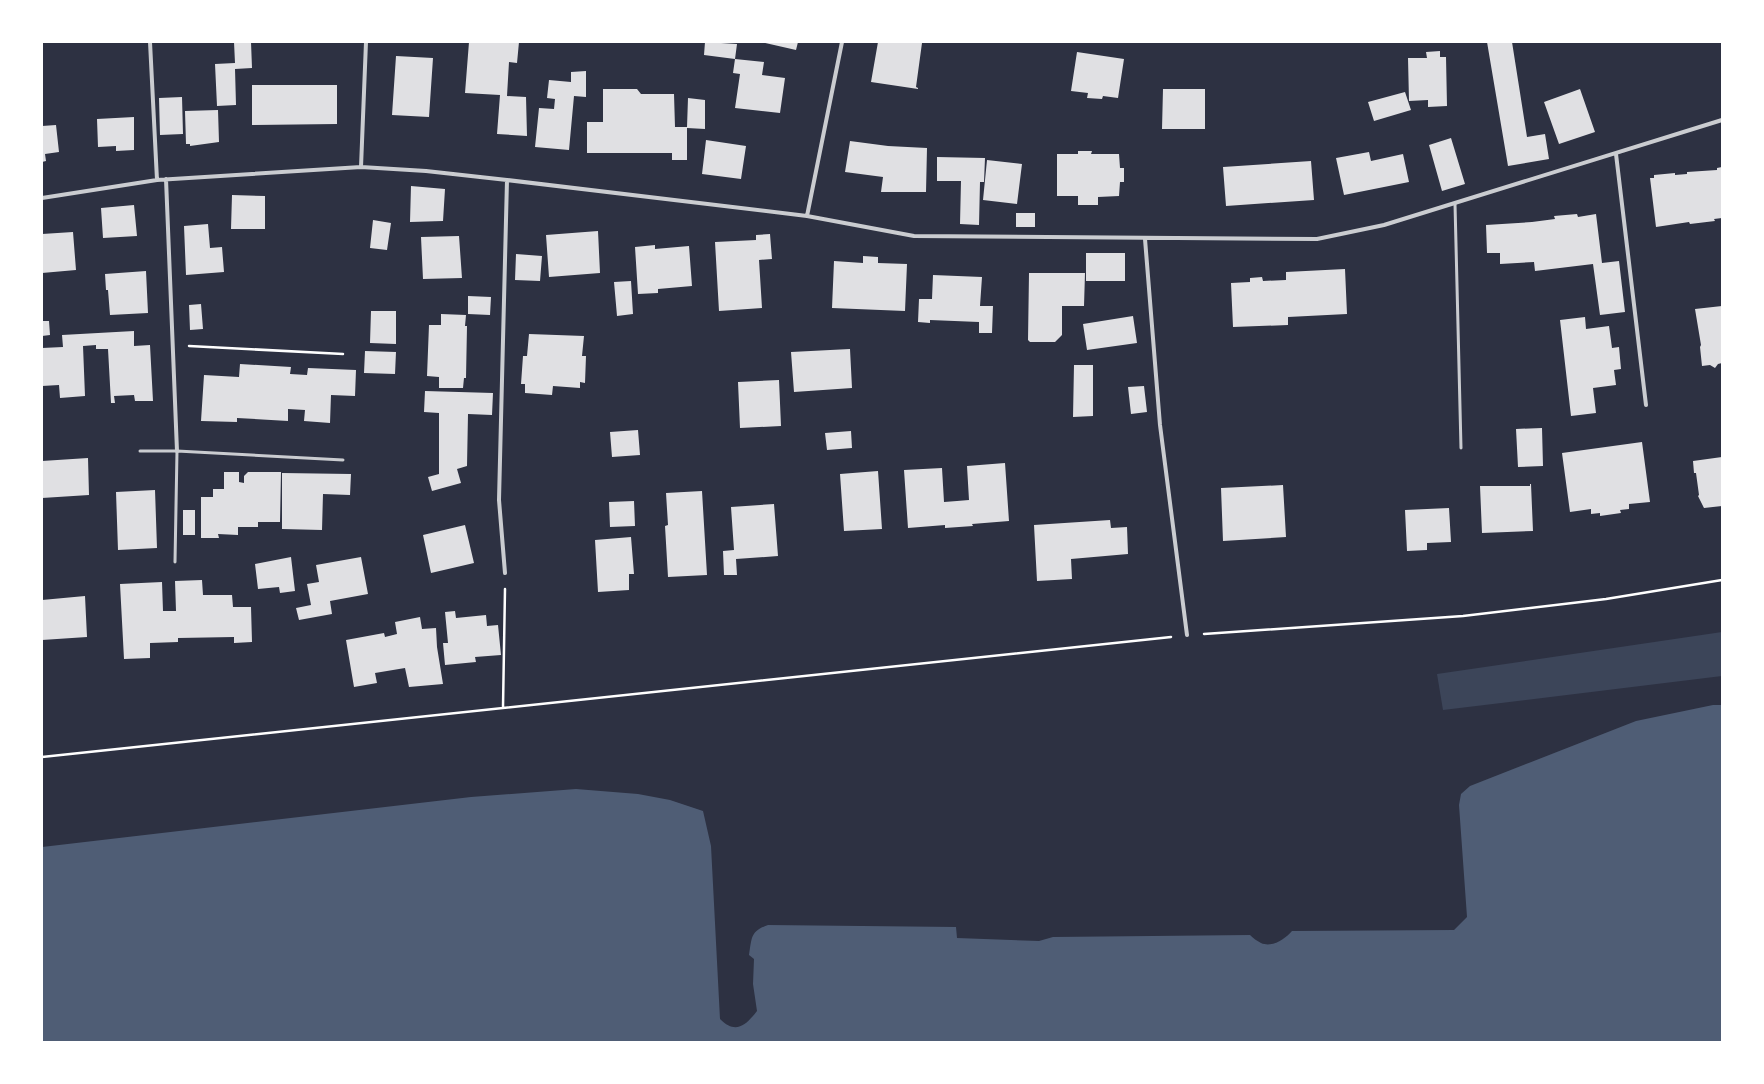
<svg xmlns="http://www.w3.org/2000/svg" width="1764" height="1084" viewBox="0 0 1764 1084" font-family="'Asap Condensed',sans-serif">
<rect width="100%" height="100%" fill="#2d3142"/>
<path fill="#3c4559" d="M1722,632V676L1443,710L1437,674Z"/>
<path fill="#4f5d75" d="M1713,705H1722V1042H42V847L471,797L576,789L638,794L670,800L703,811L711,846L720,1019C736,1035 746,1025 757,1011L753,984L754,959L749,955C752,938 750,931 768,925L956,927L957,938L1039,941L1053,937L1250,935C1253,938 1257,941 1261,943C1272,948 1285,939 1292,931L1454,930L1467,917L1459,805L1461,794L1470,786L1636,721Z"/>
<path fill="#e0e0e3" d="M234,42H251L252,68L235,69L236,105L217,106L215,64L235,63Z
M469,42H519L517,63L509,62L507,96L526,97L527,136L497,134L500,95L465,93Z
M705,42L737,44L735,59L704,55Z
M761,42H798L796,50Z
M878,42L922,43L916,87L918,88V89L871,82Z
M1487,42H1512L1527,137L1545,134L1549,159L1508,166Z
M1440,51V57H1446L1447,106L1428,107V100L1409,101L1408,58H1427L1426,52Z
M1077,52L1124,59L1118,98L1103,96L1102,99L1087,98L1088,93L1071,91Z
M396,56L433,58L429,117L392,115Z
M735,59L764,62L762,75L785,78L780,113L735,108L740,74L733,73Z
M586,71V97L574,96L569,150L535,147L539,108L554,109L555,99L547,98L549,80L571,82V72Z
M252,85H337V124L252,125Z
M603,89H637L641,94H674L675,127H687L688,98L705,100V129L687,128V160H672V153H587V122H603Z
M1163,89H1205V129H1162Z
M1580,89L1595,132L1559,144L1544,102Z
M1405,92L1411,110L1374,121L1368,102Z
M182,97L183,134L160,135L159,98Z
M218,110L219,142L190,146V144H186L185,111Z
M134,117V150L116,151V146L98,147L97,119Z
M56,125L59,152L45,154L46,161L42,162V126Z
M1451,138L1465,184L1442,191L1429,145Z
M706,140L746,146L741,179L702,174Z
M850,141L888,146L927,148L926,192H881L883,177L845,172Z
M1078,151H1092L1091,154H1119L1120,168H1124V182H1120L1119,196L1098,197V205H1078V196H1057V154H1078Z
M1369,152L1371,161L1403,154L1409,182L1344,195L1336,158Z
M937,157L985,158L984,182H980L979,225L960,224L961,181H937Z
M987,160L1022,164L1017,204L983,200Z
M1311,161L1314,200L1226,206L1223,167Z
M1722,167V218L1714,219L1715,221L1690,224L1689,222L1656,227L1650,178H1654V175L1675,173V175L1687,174V172L1717,170V168Z
M411,186L445,189L443,221L410,222Z
M232,195L265,196V229H231Z
M134,205L137,236L103,238L101,208Z
M1016,213H1035V227H1016Z
M1577,214L1578,217L1596,214L1602,263L1619,261L1625,312L1600,315L1593,264L1535,271L1534,262L1500,264V253H1487L1486,225L1532,222L1555,219L1554,216Z
M373,220L391,223L387,250L370,248Z
M208,224L210,248L222,247L224,272L186,275L184,226Z
M598,231L600,273L549,277L546,235Z
M73,232L76,270L42,273V234Z
M770,234L772,259L759,260L762,308L719,311L715,242L756,240V235Z
M459,236L462,278L423,279L421,237Z
M655,245V249L689,246L692,286L658,289V293L638,294L635,247Z
M1086,253H1125V281H1086Z
M516,254L542,256L540,281L515,280Z
M863,256L878,257V263L907,264L905,311L832,308L834,261L863,263Z
M1345,269L1347,314L1288,317V325L1233,327L1231,283L1250,282V278L1262,277L1263,281L1286,280V272Z
M146,271L148,313L110,315L108,290H106L105,274Z
M1029,273H1085L1084,306H1062V335L1055,342H1030L1028,340Z
M933,275L982,277L980,306H993L992,333H979V322L930,320V323L918,322L919,299H932Z
M631,281L633,314L617,316L614,282Z
M468,296L491,297L490,315L468,314Z
M201,304L203,329L190,330L189,305Z
M1722,306V363L1718,364L1715,368L1710,365L1702,366L1700,347L1701,345L1695,309Z
M371,311H396V344L370,343Z
M441,314L466,315L465,326H467L466,378H464L463,388H439V377L427,376L429,325H441Z
M1133,316L1137,343L1087,350L1083,324Z
M1585,317L1586,329L1609,326L1612,348L1619,347L1621,369L1614,370L1616,385L1593,388L1596,413L1571,416L1560,320Z
M42,321H49L50,335L42,336Z
M134,331V346L150,345L153,401H135L134,395L114,396L115,403H111L108,349H96V345L83,346L85,396L60,398L59,385L42,386V348L63,347L62,335Z
M529,334L584,336L582,356H586L585,383L580,382V388L553,386L552,395L525,393V384H521L523,356H527Z
M850,349L852,388L794,392L791,352Z
M365,351L396,352L395,374L364,373Z
M240,364L291,367L290,374L307,375L308,368L356,370L355,396L331,395L330,423L304,421L305,410L288,409V421L237,418V422L201,421L204,375L239,377Z
M1074,365H1093V416L1073,417Z
M779,380L781,426L740,428L738,382Z
M1144,386L1147,412L1131,414L1128,387Z
M425,391L493,393L492,415L468,414L467,466L457,469L461,483L432,491L428,477L439,474V413L424,412Z
M1542,428L1543,466L1518,467L1516,429Z
M638,430L640,455L612,457L610,432Z
M851,431L852,448L827,450L825,433Z
M1642,442L1650,502L1629,504V509L1620,510L1621,513L1600,516V513L1591,514V509L1570,512L1562,453Z
M1722,457V506L1704,508L1698,496L1699,495L1696,473H1694L1693,461Z
M88,458L89,495L42,498V461Z
M1005,463L1009,521L972,524L973,526L945,528V525L908,528L904,470L942,468L944,502L957,501L969,500L967,466Z
M878,471L882,529L844,531L840,474Z
M224,472H239V482L244,483V476L248,472H281L280,522H258V527H238V535L218,534L219,538H201V497H213V489H224Z
M282,473L351,474L350,495L323,494L322,530L282,529Z
M1530,484H1531L1533,531L1482,533L1480,486H1530Z
M1283,485L1286,537L1223,541L1221,488Z
M155,490L157,548L118,550L116,492Z
M702,491L707,575L668,577L665,526L668,525L666,493Z
M634,501L635,526L610,527L609,502Z
M774,504L778,556L736,559L737,575H724L723,551L734,550L731,507Z
M1449,508L1451,542L1427,543V550L1407,551L1405,510Z
M183,510H195V535H183Z
M1110,520L1111,528L1127,527L1128,554L1071,559L1072,579L1037,581L1034,525Z
M465,525L474,563L431,573L423,535Z
M631,537L634,574H629V590L598,592L595,540Z
M291,557L295,591L280,593L279,587L258,589L255,564Z
M361,557L368,594L330,601L332,614L299,620L296,608L311,605L307,584L319,582L316,565Z
M202,580L203,595H232L233,607H251L252,642L234,643V637L178,638V642L150,643V658L124,659L120,584L162,582L163,611H176L175,581Z
M85,596L87,637L42,640V600Z
M455,611L456,618L486,615L487,626L498,625L501,655L475,657L476,662L445,665L443,643H448L445,612Z
M420,617L422,629L436,628L437,647L443,684L409,687L405,668L375,673L377,683L354,687L346,640L384,633L385,637L397,634L395,622Z"/>
<g fill="none" stroke-linecap="round" stroke-linejoin="round">
<path stroke="#fff" stroke-width="2.5" d="M189,346L343,354
M1204,634L1463,616L1606,599L1722,580
M503,707L505,589
M42,757L1171,637"/>
<path stroke="#caccd0" stroke-width="3" d="M1455,204L1461,448
M140,451H177L343,460
M175,562L177,451"/>
<path stroke="#caccd0" stroke-width="4" d="M150,42L157,180
M1616,154L1646,405
M361,167L366,42
M166,179L177,451
M42,198L157,180L361,167L426,171L507,180L807,216L914,236L1317,239L1384,225L1722,120
M807,216L842,42
M1145,239L1160,425L1187,635
M505,573L499,500L507,180"/>
</g>
<rect width="1764" height="1084" fill="none" stroke="#ffffff" stroke-width="86"/>
</svg>
